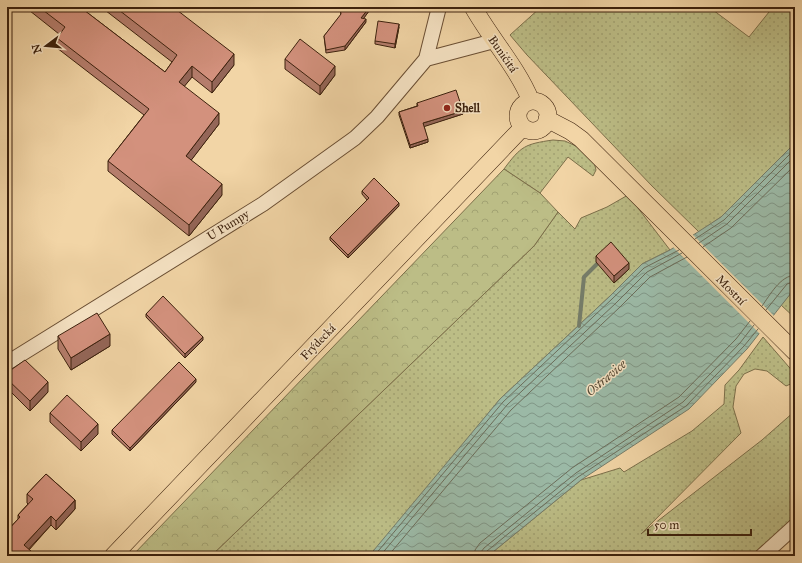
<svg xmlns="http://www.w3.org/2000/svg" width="802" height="563" viewBox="0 0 802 563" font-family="'IM FELL Great Primer',serif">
<defs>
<pattern id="grass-dots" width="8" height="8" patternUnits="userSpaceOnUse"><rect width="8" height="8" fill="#bcbd86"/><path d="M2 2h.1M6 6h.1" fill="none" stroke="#a2a272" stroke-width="1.8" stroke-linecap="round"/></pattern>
<pattern id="forest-crowns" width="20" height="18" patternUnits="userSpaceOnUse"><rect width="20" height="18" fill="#bcbd86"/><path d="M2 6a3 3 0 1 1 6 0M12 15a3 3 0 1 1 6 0" fill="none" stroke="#a2a272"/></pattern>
<pattern id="water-waves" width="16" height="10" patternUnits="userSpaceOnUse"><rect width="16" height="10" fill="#9bb9a6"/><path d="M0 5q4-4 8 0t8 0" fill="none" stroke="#809686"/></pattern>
</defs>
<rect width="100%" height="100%" fill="#f2d5a6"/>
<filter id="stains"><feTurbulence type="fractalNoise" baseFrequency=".005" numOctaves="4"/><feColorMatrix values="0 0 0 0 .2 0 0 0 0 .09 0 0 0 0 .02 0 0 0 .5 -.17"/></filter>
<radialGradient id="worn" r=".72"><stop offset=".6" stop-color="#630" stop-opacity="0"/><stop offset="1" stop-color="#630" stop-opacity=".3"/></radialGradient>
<path fill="url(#grass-dots)" stroke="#7c6f4a" d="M541,7H709L749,37L773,7H795V143L721,217L699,232L652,186L527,55L510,35Z
M553,140L565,141L578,147L594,162L596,170L593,176L568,157L540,193L504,169C521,146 525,144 553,140Z
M628,195L670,250L642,264L610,296L500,399L372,556H211L534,246L558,212L575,229L581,218L607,207Z
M795,288V318L781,305Z
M763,337L795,374V382L786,386L767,371L755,369L744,374L736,386L733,407L741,433L641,534L762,440L795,411V521L759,556H488L581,480L620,468L624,472L692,431L724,404L725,385L739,370Z"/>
<path fill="url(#forest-crowns)" stroke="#7c6f4a" d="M504,169L540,193L558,212L534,246L211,556H132Z"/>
<path fill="url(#water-waves)" stroke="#757c69" d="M795,143V288L747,349L689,409L581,480L488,556H369L500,399L610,296L642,264L670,250L721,217Z"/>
<path fill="#f2d5a6" d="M692,234L775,317L761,335L672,246Z"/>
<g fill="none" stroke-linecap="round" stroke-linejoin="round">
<path stroke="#6c6d5a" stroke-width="1" d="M695,239L724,220L795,149
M699,243L727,224L795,156
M703,247L731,228L795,165
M762,306C770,295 780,276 795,275
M766,310L787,284L795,281
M374,556L503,402L612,299L644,268L679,250
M380,556L507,405L616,303L647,272L682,253
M388,556L511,410L620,307L650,277L687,257
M475,556V550L480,543L572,468L679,397L736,339L750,321
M481,556V552L484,548L576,473L683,402L740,343L754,325
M486,556L487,551L578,477L686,406L744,346L758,329"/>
<path stroke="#757c69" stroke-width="4" d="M579,326L584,277L597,264"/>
<defs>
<path id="minor" d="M426,59L439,7
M7,363L263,204L355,138L377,117L426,59L494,41
M762,556L795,526"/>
<path id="major" d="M473,7C491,39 517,67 531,101
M518 116a15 15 0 1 1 30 0a15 15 0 1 1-30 0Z
M547,119L570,131L581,139L795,352
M113,556L523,127"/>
</defs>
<use href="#minor" stroke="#6a4e33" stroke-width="16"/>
<use href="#major" stroke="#3c210d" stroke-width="18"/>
<use href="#minor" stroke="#f7e4c5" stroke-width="14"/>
<use href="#major" stroke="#f2d5a6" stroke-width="17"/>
</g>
<path fill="#b57d6c" stroke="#3c210d" d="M25,7H80L165,72L172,62L101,7H173L234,65L212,93L192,77L184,86L219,124L191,160L222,195L189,236L108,171V161L144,115L57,48V38L59,34Z
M340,7L369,11L363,19L366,22L345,50L326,53L324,36L341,15Z
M399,27L395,48L375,44V41Z
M285,59L335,75L320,95L285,69Z
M417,103L463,114L424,126L428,142L410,148L399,115V112L417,106Z
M362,191L399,206L348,258L330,240V237L367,200L362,194Z
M596,256L629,269L614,283L596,262Z
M146,314L203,340L185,358L146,317Z
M58,336L110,346L71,370L58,349Z
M8,372L48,392L30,411L7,388V379L8,377Z
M196,382L130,451L112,434V430Z
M50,413L98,434L81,451L50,422Z
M46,474L75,500V509L56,530L51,525L29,550L32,552V556H7V531L18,519V515L28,504L27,503V494Z"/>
<path fill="#946658" stroke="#3c210d" d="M369,8V11L361,22V18Z
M366,19V22L345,50V46Z
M399,24V27L395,48V44Z
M234,54V65L212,93V82Z
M192,66V77L179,93V82Z
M335,66V75L320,95V86Z
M463,111V114L423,127V123Z
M219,113V124L186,167V156Z
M428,139V142L410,148V145Z
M222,184V195L189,236V225Z
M399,203V206L348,258V255Z
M629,263V269L614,283V276Z
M110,334V346L71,370V358Z
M203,337V340L185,358V354Z
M196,379V382L130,451V448Z
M48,382V392L30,411V401Z
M98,424V434L81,451V442Z
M75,500V509L56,530V521Z
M51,516V525L24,554V545Z
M32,552V556H28Z"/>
<path fill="#d3917d" stroke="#3c210d" d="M39,7H80L165,72L177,55L115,7H173L234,54L212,82L192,66L179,82L219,113L186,156L222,184L189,225L108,161L149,109L57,38L65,27Z
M340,7H368L369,8L361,18L366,19L345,46L326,50L324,36L341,14Z
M378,21L399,24L395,44L375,41Z
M300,39L335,66L320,86L285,59Z
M456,90L463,111L423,123L428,139L410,145L399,112L418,106L417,103Z
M374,178L399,203L348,255L330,237L369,198L362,191Z
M611,242L629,263L614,276L596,256Z
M163,296L203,337L185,354L146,314Z
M97,313L110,334L71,358L58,336Z
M25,360L48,382L30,401L7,379L11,375L8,372Z
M179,362L196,379L130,448L112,430Z
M67,395L98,424L81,442L50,413Z
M46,474L75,500L56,521L51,516L24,545L32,552L28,556H7V531L20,517L18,515L33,499L27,494Z"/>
<circle fill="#8f2418" stroke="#f7e4c5" stroke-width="1.5" cx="447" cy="108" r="4"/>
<g text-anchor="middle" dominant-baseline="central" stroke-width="3" stroke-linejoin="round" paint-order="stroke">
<g font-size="12" fill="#3c210d" stroke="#f7e4c5">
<text transform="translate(503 54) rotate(55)">Buničitá</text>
<text transform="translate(228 225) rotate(-32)">U Pumpy</text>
<text transform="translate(731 290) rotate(45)">Mostní</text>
<text transform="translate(318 342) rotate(-46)">Frýdecká</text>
</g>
<g font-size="12" font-weight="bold" fill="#3c210d" stroke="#f7e4c5" text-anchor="start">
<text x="455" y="108">Shell</text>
</g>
<g font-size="13" font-style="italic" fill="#544733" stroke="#f7e4c5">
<text transform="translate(606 378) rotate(-40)">Ostravice</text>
</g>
</g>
<rect width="802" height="563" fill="none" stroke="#f2d5a6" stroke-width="24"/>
<rect x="8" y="8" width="786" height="547" fill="none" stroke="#3c210d" stroke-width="2"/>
<rect x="12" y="12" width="778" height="539" fill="none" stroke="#3c210d"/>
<g transform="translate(46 46) rotate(254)" stroke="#f7e4c5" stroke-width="3" paint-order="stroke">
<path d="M0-3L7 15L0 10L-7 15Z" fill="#3c210d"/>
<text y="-6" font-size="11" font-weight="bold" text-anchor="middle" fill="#3c210d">N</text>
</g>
<path d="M648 529v6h103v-6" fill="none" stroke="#3c210d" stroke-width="2"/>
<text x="654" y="529" font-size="12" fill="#3c210d" stroke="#f7e4c5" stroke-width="3" paint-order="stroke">50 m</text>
<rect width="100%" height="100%" filter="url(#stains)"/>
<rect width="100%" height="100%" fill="url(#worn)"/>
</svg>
